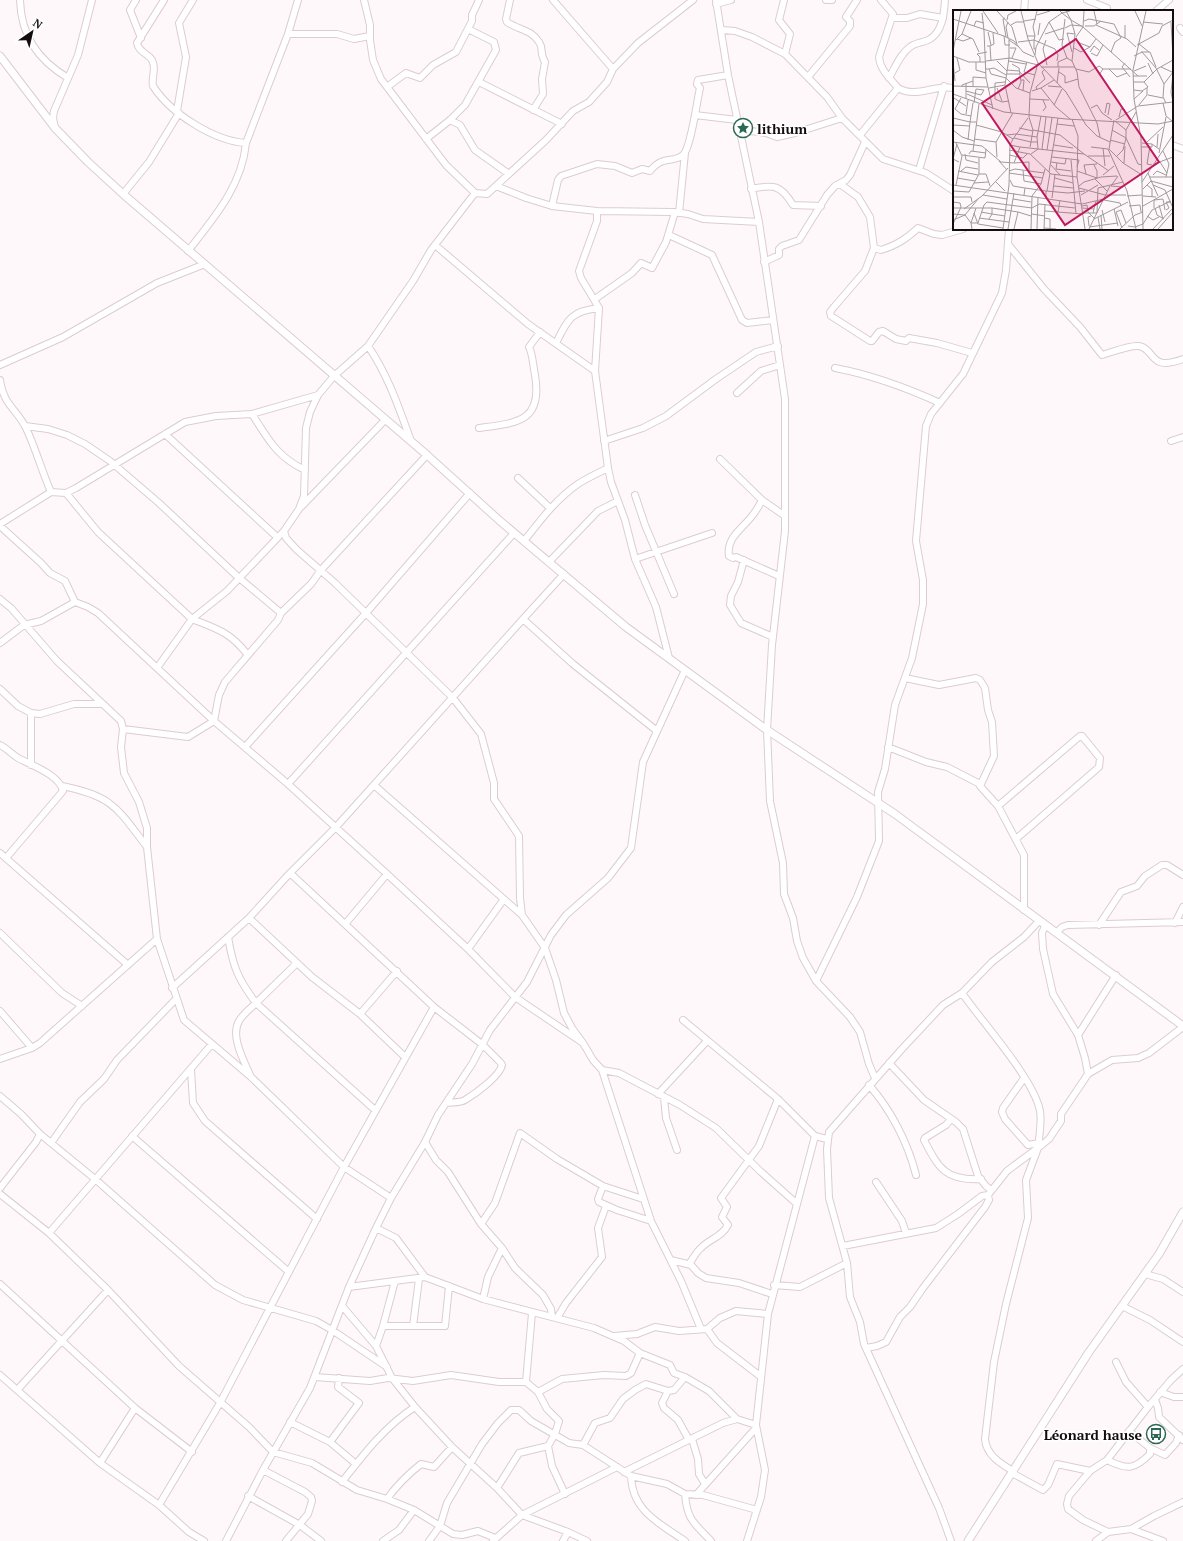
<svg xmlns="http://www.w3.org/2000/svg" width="1183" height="1541" viewBox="0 0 1183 1541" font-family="'PT Serif',serif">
<rect width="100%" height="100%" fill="#fff8fa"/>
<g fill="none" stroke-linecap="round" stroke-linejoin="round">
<defs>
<path id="minor" d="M20,0C21,36 38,60 68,78
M136,0L130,10L141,38
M164,0L137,43C139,53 148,53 152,60C157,69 151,77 153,86C170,113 214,141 246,143
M364,0L370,25V40L373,60L381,79L446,165L475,193
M510,0L506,19L507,22C518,30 531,29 539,42C544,49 539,52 545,62L542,79L543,94L533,110
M553,0L613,69
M716,0L728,75L759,222L785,399V531L772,645L767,730L770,801L783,863L784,894L793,918L797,941L803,958L816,981L850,1017L860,1032L869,1064L875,1078
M784,0L779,20L790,34L785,54
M826,0H832
M881,0L893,14L879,57C880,70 890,78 898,88
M1087,0L1107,8
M716,4L731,0
M1024,11L1025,0
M1156,11L1169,0
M893,18H907L920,14L943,18
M1180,28L1183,32
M722,30L735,31L752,37L785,54L827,97L842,118L883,159L926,173L954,191
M288,34H337L354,39L370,36
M808,77L850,26V21L846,17L857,0
M889,78C895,68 900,54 910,47C916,42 924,43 930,39C943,31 944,13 945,0
M479,82L562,124
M387,87L406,73L420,78L433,65L456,52L472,21V15L479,0
M177,111L186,57L179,23L193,0
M695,115L737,120
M450,120L460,125L475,150L509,174
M55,128L53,118L54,111L78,55L92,0
M739,132L751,131L766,133L777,137L795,133L842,118
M860,135L898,88C917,99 934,84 954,88
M426,139L450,120L465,105L496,50L494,42L468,29
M1172,145L1183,149
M919,170L944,86
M840,184L858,197L870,217L874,248L865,271L834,307L830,312L831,316L870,341H872L879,332L883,331L896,339L906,341L909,338L937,343L972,353
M496,186L526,198L552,206L597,211V221L579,271L581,278L599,308L595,371L608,468L611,482L625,520L635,559L656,607L669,658
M751,189C774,184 781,185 793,205L821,206
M123,194L149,162L179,113
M552,206L558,180L561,176L597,164L615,166L632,173L642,169L650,171C664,154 672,164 683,155C691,148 697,100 700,88L697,84L698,80L728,75
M597,211L673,212L688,214L703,219L759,222
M679,213L685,153
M669,235L712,255L742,320L747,323L773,320
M1008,244L1044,289L1080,327L1102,355C1113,352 1128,345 1139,346C1156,349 1148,372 1183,359
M435,245L528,324L595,371
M874,248L881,250C897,245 906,239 918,228L934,234L942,235L963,229
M188,251C214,218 242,186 246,143L288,34L298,0
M764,262L779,255V249L782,246L799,240L827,195L835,186L846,180L850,175L865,142
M595,299L632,273L641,263L652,268L666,242L675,212
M556,343C568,319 571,311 599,308
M368,346C388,375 399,408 411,441
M0,365L63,337L157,283L205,264
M835,368C872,375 905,387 940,403
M0,380C4,406 16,408 26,428C36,449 42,472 51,492L0,524
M737,393L761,371L780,365
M252,414C268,439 277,457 305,470
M25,426L48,429L67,435L85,444L110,461L159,503L238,577L281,613L278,620L225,682L219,695L214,721L188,737L123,729
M479,428C517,423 543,422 535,375C533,366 533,355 529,347L540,332
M165,434L277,537
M604,441L643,428L666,416L716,379L756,352L778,346
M1171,441L1183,437
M720,459L762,500L785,516
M518,478L550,508
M51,492L66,493L76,488L185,422L216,416L252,414L318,395
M66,493L98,532L192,619L157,668
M635,495L645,525L674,594
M762,500C759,506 756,511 752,516C742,529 726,538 729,556L733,558L736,557L779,576
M301,507L385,420
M0,526L41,563L50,573L65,581L75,602L41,621L24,625L0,643
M524,541C540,521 556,499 578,484C587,478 598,473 608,468
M635,559L712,533
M744,560L738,582L731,596L730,605L741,623L773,637
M549,562L598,511L618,501
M564,574L523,619L573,664L657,731
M0,599L11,608L57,661L121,721L123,729L121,747L124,773L139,802L147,828V847L157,939L184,1020L251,1077L344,1167L391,1198
M75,602L88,607L98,613L214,721L288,784L387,874L468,949L515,997L583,1043L593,1060L602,1070L651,1221L681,1281L701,1329
M281,613L311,584L321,570L427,455
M247,654C230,632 217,629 192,619L227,591L284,531
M905,678L939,685L976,678L980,680L985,688L988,710L992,722L994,756L980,786L998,806L1024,855V910
M0,689L18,706L31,713L40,714L74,704H103
M31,713V765
M0,745C6,748 12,754 18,758C31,765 60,775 63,791L6,858
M245,747L366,613L470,493
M888,747L926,762L947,767L980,784
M288,784L514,533
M374,785L522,915
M62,786C113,796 117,808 147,847
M998,806L1080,736H1082L1100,758L1099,767L1016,839
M0,853L128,965
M290,873L434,1007L483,1045L500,1062L502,1065C500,1076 475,1094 465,1100C460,1103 452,1102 446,1103
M249,918L312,977L360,1014L397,971
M346,923L387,874
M1175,923L1183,907
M1099,925L1121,892L1137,886L1145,876L1162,865H1167L1183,875
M1045,926L1042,933L1043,949L1053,994L1078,1035L1085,1058L1088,1074
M0,933L62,993L82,1006
M1056,933L1062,927L1068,925L1183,922
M228,937C233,967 238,979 256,1003C251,1008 243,1014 239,1021C230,1036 244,1061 250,1075
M468,949L504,899
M297,963L256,1003L375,1110
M816,981L857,897L879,841L878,792L885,769L895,705L912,658L923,604V580L916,541L926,426L931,414L963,374L1002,293L1006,270L1009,229
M172,988L249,918L290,873L336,827L523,619
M0,1011L32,1048
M360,1014L405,1057
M683,1020L778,1099L815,1136L827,1139
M1078,1035L1116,975
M583,1043L572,1028L564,1013L556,980L545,948L522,915L520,898L519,836L494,799V783L481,734L453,698L335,583L297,550L286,538L284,531L299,509L304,496L306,428L310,412L318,395L334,376L368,346L413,281L431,250L475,193L487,194L546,140L573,111L589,102L607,82L613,69L638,43L693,0
M0,1059L32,1048L40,1043L157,939
M889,1063L924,1100L956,1122L963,1129L978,1176L986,1186L991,1190
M191,1069L193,1103L205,1121L317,1219
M602,1070L619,1073L680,1105L716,1128L760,1171L796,1203
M1024,1078L1003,1108L1002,1112L1005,1119L1028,1145L1039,1143
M869,1085C891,1110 908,1143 916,1175
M658,1094L707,1041
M0,1096L21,1114L40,1134L36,1142L0,1188
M664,1097L666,1118L677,1150
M951,1119L946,1125L925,1138L924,1140C939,1169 946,1181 981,1179
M40,1134L95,1179L215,1285L243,1300L316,1321L332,1330L387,1367
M132,1136L289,1272
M425,1142L436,1160L448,1172L481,1224L502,1248L515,1268L543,1295L551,1309L552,1317
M51,1143L80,1102L104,1079L117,1060L176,999
M876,1182L902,1221L906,1233
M603,1186L598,1199L599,1202L617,1210L651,1221
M0,1194L49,1233L108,1290L179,1366L249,1427L273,1452L312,1463L357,1490L387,1499L414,1510L453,1534L462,1535L478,1531L495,1538
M481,1224L495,1203L520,1133L557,1159L603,1186L643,1199
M376,1228L396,1238L425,1277
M49,1233L212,1044
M843,1246L936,1228L958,1214L982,1196L988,1195L1007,1171L1038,1148C1039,1137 1042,1122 1040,1111C1034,1079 982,1022 962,993
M671,1260L691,1265L698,1273L706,1278L739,1283L772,1294
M689,1264C693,1259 696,1252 701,1248C709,1239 722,1237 728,1225L722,1217L727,1207L721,1198L759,1146L778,1099
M1145,1274L1163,1279L1183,1292
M0,1284L135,1408L192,1452
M774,1285L800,1287L847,1263
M349,1287L425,1277L483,1299L594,1328L624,1341L640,1353L670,1365L674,1373L685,1377L709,1391L737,1419
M483,1299L488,1277L502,1248
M1122,1306L1150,1320L1183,1342
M343,1307L376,1346L392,1378L415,1407L452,1447L497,1488L522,1515L568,1532L587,1541
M532,1313L526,1382L538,1392L547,1409L559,1421L555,1434L548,1446L552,1466L565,1494
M557,1318L566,1303L602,1257L598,1228L606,1206
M383,1326H445L449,1286
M413,1326L419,1279
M707,1329L717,1343L760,1376
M614,1336L637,1334L655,1327L679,1331L707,1329L720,1318L736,1311L768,1314
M376,1346L383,1326L395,1281
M866,1348L877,1346L886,1342L900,1317L910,1307L923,1288L985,1207L989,1200L988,1195
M1116,1362L1126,1382L1148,1407
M0,1375L100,1463L159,1505L189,1532L204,1541
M315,1377L370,1381L388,1378L413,1381L451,1375L499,1382H526
M685,1377L674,1390L668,1391L662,1403L664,1408L678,1420L689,1440
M18,1389L108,1290
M538,1392L562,1379L604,1375L626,1376L631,1373L640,1353
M1160,1392L1174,1397H1183
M1155,1400L1158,1408L1159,1417L1183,1440
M290,1422L330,1442L356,1464
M692,1439L698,1459L699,1474L705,1484
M330,1442L359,1403L338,1387L339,1378
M583,1445L595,1423L610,1418L623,1399L635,1390L646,1384L668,1391
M1150,1448L1165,1455L1176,1443L1179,1435
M1107,1460C1127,1470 1134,1470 1150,1454V1448L1129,1431
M100,1463L135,1408
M263,1470L305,1492L311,1497L312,1501L308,1514L286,1541
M1013,1471C1001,1464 986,1455 985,1439L994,1362L1006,1304L1028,1218L1026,1180L1038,1148L1049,1139L1061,1121V1114L1088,1074L1112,1060L1138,1058L1149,1053L1183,1027
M624,1472L723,1423L737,1419L756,1425
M1012,1473L1043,1490L1048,1485L1057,1464L1090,1471
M631,1476C632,1511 659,1523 685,1541
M342,1482C363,1455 386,1425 415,1407
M497,1488L519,1453L548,1446
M685,1494C687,1520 694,1523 711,1541
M696,1495L756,1428
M248,1496L300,1525L321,1541
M387,1499C397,1485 407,1475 421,1464L434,1467L452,1447
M159,1505L220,1403L344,1167L434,1007
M1131,1529L1163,1541
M1108,1532L1083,1520L1068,1509L1067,1504L1069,1496L1090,1471L1107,1460L1148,1407L1171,1380L1183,1369
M226,1541L263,1470L310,1388L349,1287L376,1228L391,1198L425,1142L438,1115L472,1064L490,1030L527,982L551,935L566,915L608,878L631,848L643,762L685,670
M383,1541L399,1530L414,1510
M429,1541L440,1526L447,1503L482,1444L498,1423L511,1410H519L531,1421L569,1443L583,1445L631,1476L667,1484L685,1494L703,1495L757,1510
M493,1541L522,1515L617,1467
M563,1541L568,1532
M747,1541L761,1497L765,1470L756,1425L768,1314L815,1136
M951,1541L939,1508L864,1344L860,1322L850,1297L847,1263L829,1198L827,1149L829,1132L901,1050L943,1005L962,993L992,962L1024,937L1039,921
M1096,1541L1108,1532L1131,1529L1154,1516L1183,1502"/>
<path id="tertiary" d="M0,56L55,128L88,162L123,194L427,455L500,521L626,627L767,730L895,814L1183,1026
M968,1541L1089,1352L1159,1254L1183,1212"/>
</defs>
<use href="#minor" stroke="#ddccd2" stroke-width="8"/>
<use href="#tertiary" stroke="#ddccd2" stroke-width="9"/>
<use href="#minor" stroke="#fff" stroke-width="6"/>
<use href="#tertiary" stroke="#fff" stroke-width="7"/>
</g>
<defs>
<symbol id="sight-ring" viewBox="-11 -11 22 22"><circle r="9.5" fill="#fff" stroke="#2c6954" stroke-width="1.5"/><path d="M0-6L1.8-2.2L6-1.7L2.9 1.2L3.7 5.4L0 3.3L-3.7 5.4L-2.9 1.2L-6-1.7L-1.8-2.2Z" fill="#2c6954"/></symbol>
<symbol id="bus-ring" viewBox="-11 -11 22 22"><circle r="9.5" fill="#fff" stroke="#2c6954" stroke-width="1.5"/><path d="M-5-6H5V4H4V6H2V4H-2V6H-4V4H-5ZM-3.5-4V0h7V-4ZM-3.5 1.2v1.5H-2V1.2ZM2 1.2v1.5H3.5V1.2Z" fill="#2c6954"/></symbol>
</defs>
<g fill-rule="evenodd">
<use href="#sight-ring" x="732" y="117" width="22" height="22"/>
<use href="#bus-ring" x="1145" y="1423" width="22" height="22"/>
</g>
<g text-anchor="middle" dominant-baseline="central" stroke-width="3.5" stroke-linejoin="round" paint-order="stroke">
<g font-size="14" font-weight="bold" fill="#130d0f" stroke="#fff" text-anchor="start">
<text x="757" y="128">lithium</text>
<text x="1142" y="1434" text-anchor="end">Léonard hause</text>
</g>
</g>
<g transform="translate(953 10)">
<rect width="220" height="220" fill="#fff8fa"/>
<path fill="none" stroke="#a19a9c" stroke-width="1" d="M30,1L45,23M44,1L59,17L64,34M68,1L75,29L85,53L113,82L133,115L144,126L157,132M107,1L109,3L96,12L106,30L111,29M113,1L118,10L130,17L123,27M117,1L109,3L118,10L122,24L119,51M141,1L144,14M182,1L189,16M29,3L31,21M84,5L97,1M52,8L50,9L53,27M0,9L51,26L61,31L70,42L81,47M112,9L109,35L114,48L119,51L124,62L126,77L144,113L147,127M54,10L55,5L63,1M71,11L83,9M131,11L136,9L161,14L168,28L162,32L158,42M190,12L210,14M218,12L220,48M58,15L63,12H71M143,15L174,29L183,37M172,15V28M21,16L23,11L31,13M132,16H141L148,11M130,17L185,66M130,17L131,1M112,18L118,15L129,16M31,21L33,68L40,99M35,22L38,35M9,24L20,29L26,42M92,24L111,18M85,25L87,13M51,26L52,35H57M74,26H82L81,30L102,39L105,45L104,51M82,26L80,17L84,1M55,28L53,17L55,12M4,29L10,31L18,28M56,29V48M3,30L9,24L18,1M56,30L66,37M93,30L90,39L94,55M65,32L81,30V39H83M124,32L137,37L143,29M186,34L196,42M184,35L206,23L209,16L220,10M34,36H37L38,51M37,36L41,34L40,23M57,38H63L59,48M121,38L128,42L137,37M0,41L8,1M119,42L114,23L122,24M137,42L141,36L146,40M188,42H197L203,57M138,43L144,46L150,35M82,45L83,37L96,12M0,46L16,52H33M181,46L189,42L203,58L211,74M33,51L57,48L85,55M44,51L54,61M55,51L73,54M0,52L2,71M23,52V60L33,63M27,52V47L24,44L34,42M74,52L71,62L82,65M85,53L77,83L76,107L80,120L107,125L131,144M172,53L169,57L177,67M195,53L200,64M59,54L66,58L68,72L65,79M88,57H122M105,57V52L114,48M208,57L219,62M32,59H36L38,64L53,68M36,59L41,58L53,65M123,59L136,62L146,56L150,59M156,59L164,67L174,63M54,60L66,61M66,61L77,73M181,61L193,56M106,62L112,66V73L125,69M2,63L7,60L4,48M54,64H67M220,64L218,82L220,92M146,65L150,59H178M180,66H194M53,68L63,78L77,83M68,70H71L70,81M52,72L42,73V89L49,92L56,91M181,72H191L204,59L220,50M13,73V89M104,73L106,58M52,75L58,103M0,76L35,77M20,76V67L33,68M95,76L108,77M9,77V75L20,71M36,78L52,75L56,48M44,78L49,91M88,78L101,70M84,80L83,77L92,69L89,62L91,60M181,80L189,81L195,77L191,72M13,81L28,85L31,80L23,79M79,81L88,78L103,97L117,109M0,84L51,102L113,109L205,114L220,111M14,84L39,95M195,85L210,88M1,88L13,96M8,88L2,99L8,104L18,106M77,89L96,90M181,89L190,81M90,90L93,97L90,101M21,93L23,79M210,93L213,106L219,111M213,93L210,87L211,74L220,62M101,95L109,79M186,95L194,85V78M138,98L144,95L149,103L159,110M183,102L173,120V128L185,154L189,155M152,103L154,93L157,94L155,105M13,104L15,90M166,107L168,99H171L172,103M0,108L17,112L20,93M105,108L104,114L121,116M119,109L125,126L124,167L132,219M161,110L156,139L170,153L189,165M163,110L185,96L220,92M162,111L173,120M0,115L17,116M66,118L80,121M0,120L9,127L21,131M80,120L78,132H84M159,120L173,128L170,140L163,147M54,125L63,124L84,127L85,139L78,144M84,127L88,106M61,128L78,132L77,137M21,129L43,132M60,129L75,108M15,130L17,112H23M157,130L172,134M0,132L29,136L48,152L61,153L67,137L57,135L60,129L49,122L23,115M194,132L210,117M189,133L199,134L206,139M4,134L0,149L6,152M101,135L120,138M197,136L194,154L199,155M67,137L131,144L156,161M138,137L155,139M188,137H199V134M204,137L205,124M150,138L152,156M89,139L93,107M155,139L174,181L183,219M56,140L77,144L98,164L124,167M94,140L99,108M20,141L26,94M210,141L216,154L213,167M206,143L213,107M12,144L13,150L25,153M16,144L18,141L33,143M9,145L32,148L33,139M56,145L70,148L75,143M135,146H157M44,147L43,132L60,103M99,147L126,150L124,157M118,150L123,204M46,151L54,160M98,152L112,154L113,149M207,152L214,163M61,153L76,152V161M104,153L103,159L118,161M171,153L172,136M201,154L220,147M98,155L107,165M141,155L144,161V168M70,160L71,171L88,174M5,161L25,165M8,161L13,157L25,159M56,161L62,159L91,163M124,161L144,168M96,162L104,114M56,163L90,168M195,163L200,175L212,180L220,198M26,164H33L37,176M133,164L131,155L144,154M150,165L161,156M200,165L204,161L213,165M196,167H220M4,168L22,171M102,168L120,173M142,169L154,181M57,170L60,176L72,178L71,185M43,172L52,181M189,172L220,125M21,173L35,172M0,175L129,194L151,189M3,175L9,146L3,133M194,175L199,179V187M200,175L205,186M101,176L120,178M126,176L131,172L148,167L164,166M158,176L165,166M158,176L170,177M72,178L93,181V188M126,178L152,185H173M190,179L198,171L220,177M0,181L16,182L26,164V148M93,181L115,183L132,181M94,181L97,163M30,185L54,189M128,185L145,175M174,186L189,185M190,186L203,187M0,187V192L7,193L8,197L0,214M0,187H18L19,192M99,188L102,164M60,189L78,192M151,190L167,193L168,196M206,195L210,209M129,196L134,195L135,202L141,208M176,196L187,195L188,202M190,196L220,179M0,198H39M129,198L141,199M201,198V190L210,189L212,200M202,198L204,205L211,209M11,199L29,186L55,158M161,199L165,216M149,200L152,212M168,200L163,202L169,218M168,200L173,213M213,200L216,198L213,192H217M92,201L130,204M28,202L39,204V198L65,202L61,219M65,202L78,206M105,202L107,190M21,203L25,214L50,218M130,203H144M140,203L143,191M144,203L145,178L170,172M0,204L12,205L25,189M79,204L92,206M148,205L149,219M194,206L200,210L206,207M145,207L147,219M26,208L56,212M91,208L97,209V219M36,209L39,204L52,206M141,209L175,192M0,210L12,205L18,213M18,213H25L31,195L34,192L79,198L86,194L122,198M136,216L135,207L138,206M175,216L182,217L190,214L199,200L218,191M136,217L165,213M91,218L103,219M19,219L18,213L23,198M50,219L56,175L57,135M55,219L61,183M78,219L79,186L88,174L92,159M84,219L85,187M91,219L92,194M136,219L157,176M167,219L182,205L190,202M190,219L188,128L181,89L180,60L193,1M200,219L220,198M205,219L220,202"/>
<path fill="#c2185b" fill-opacity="0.15" stroke="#c2185b" stroke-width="2" d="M123,29L206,152L112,215L29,93Z"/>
<rect width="220" height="220" fill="none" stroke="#130d0f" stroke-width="2"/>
</g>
<g transform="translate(32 32) rotate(34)" stroke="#ffffff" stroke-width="3" paint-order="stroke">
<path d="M0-3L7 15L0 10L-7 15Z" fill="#130d0f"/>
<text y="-6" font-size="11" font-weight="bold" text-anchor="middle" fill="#130d0f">N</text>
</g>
</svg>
